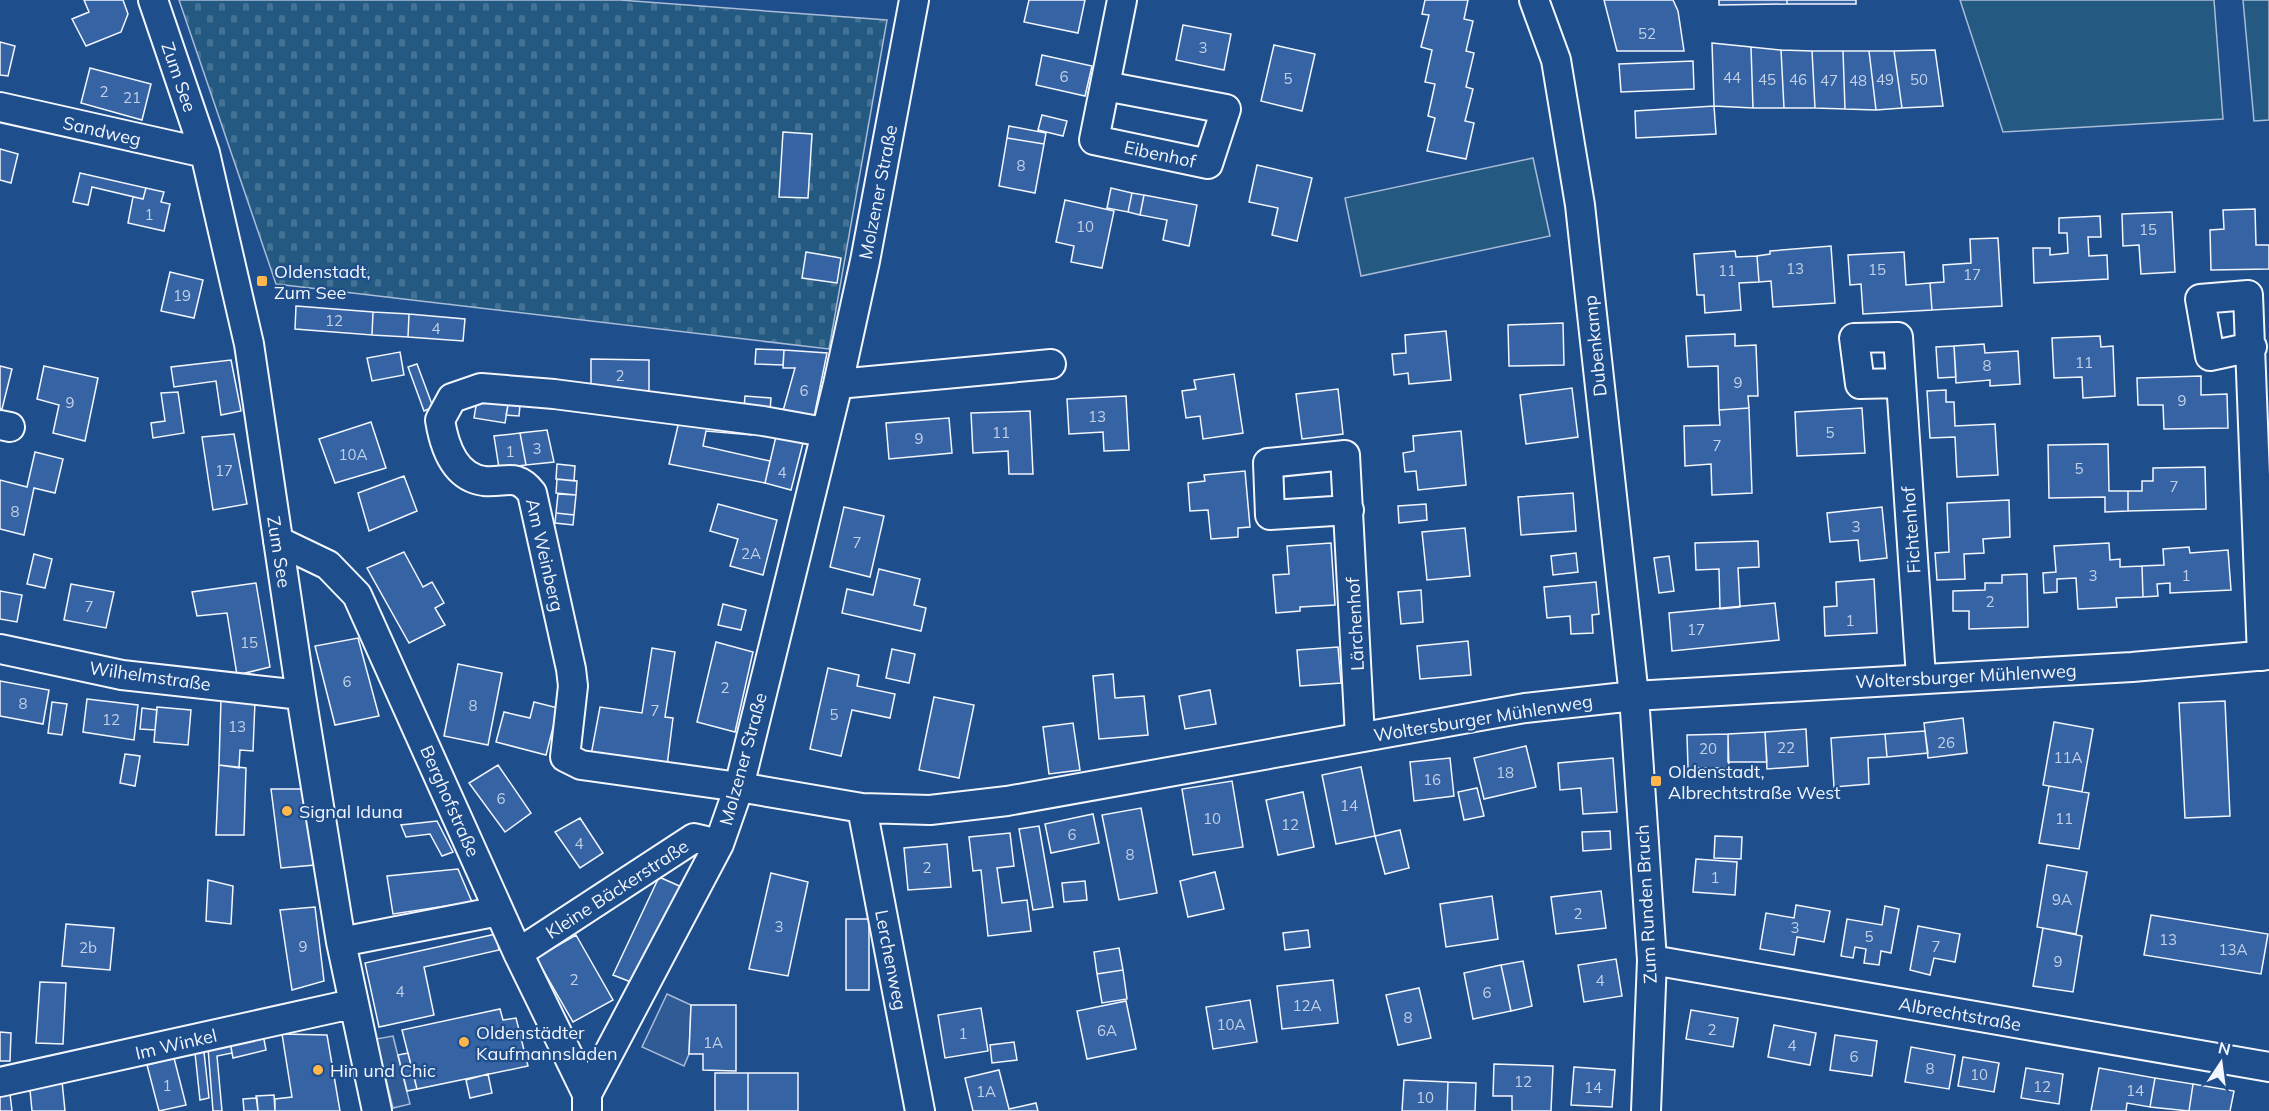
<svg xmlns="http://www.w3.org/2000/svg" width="2269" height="1111" viewBox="0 0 2269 1111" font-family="Mulish,sans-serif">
<defs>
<pattern id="cemetery-stones" width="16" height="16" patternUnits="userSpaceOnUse" patternTransform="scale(1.5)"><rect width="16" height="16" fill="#245a82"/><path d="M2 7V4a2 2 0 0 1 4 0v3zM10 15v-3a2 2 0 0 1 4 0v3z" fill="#447295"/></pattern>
</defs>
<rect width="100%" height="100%" fill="#1f4e8c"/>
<path fill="#245a82" stroke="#a8bbd7" stroke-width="1.5" d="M1960,0H2214L2223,119L2003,132Z
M2243,0H2269V120L2254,121Z
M1533,158L1550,236L1361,276L1345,198Z"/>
<path fill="url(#cemetery-stones)" stroke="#a8bbd7" stroke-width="1.5" d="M179,0H620L887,20L829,349L276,284Z"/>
<path fill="#305b95" stroke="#a8bbd7" stroke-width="1.5" d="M667,994L691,1005L689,1054L684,1066L642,1047Z
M393,1036L410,1104L393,1108L376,1039Z"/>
<path fill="#3563a3" stroke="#f2f6ff" stroke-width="1.5" d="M84,0H123L128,14L121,32L86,46L72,19L89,12Z
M1029,0H1085L1078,33L1024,22Z
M1425,0H1468L1464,19L1473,21L1466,51L1474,53L1466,87L1473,89L1465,121L1474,123L1466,159L1427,151L1435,118L1428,116L1435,84L1425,82L1432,50L1421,47L1429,15L1422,14Z
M1604,0H1673L1678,11L1684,51H1617Z
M1719,0H1787V4L1719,5Z
M1787,0H1856V4H1787Z
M1183,25L1231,34L1224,70L1176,60Z
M0,42L15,46L8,76L0,75Z
M1712,43L1751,47L1753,108L1714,106Z
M1274,45L1315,54L1302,111L1261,101Z
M1751,47L1781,50L1784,108H1753Z
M1781,50L1812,51L1815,108H1784Z
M1935,50L1943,106L1902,108L1894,51Z
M1812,51H1843L1845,109L1815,108Z
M1843,51H1869L1876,110L1845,109Z
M1869,51H1894L1902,108L1876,110Z
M1042,55L1092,66L1085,96L1036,85Z
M1693,61L1694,89L1621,92L1619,64Z
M90,68L151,84L142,120L81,103Z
M1714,106L1716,134L1636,138L1635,111Z
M1042,115L1067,121L1063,136L1038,130Z
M1009,126L1046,133L1044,144L1007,138Z
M783,132L812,134L808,198L779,197Z
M1007,138L1044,144L1035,193L999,186Z
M0,149L18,154L11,183L0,180Z
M1257,165L1312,178L1297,241L1272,235L1278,208L1249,202Z
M80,173L146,188L143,199L92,187L88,205L73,202Z
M146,188L164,192L161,202L170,204L164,231L128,223L133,197L143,199Z
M1111,188L1132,193L1128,212L1107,208Z
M1132,193L1144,195L1140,215L1128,212Z
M1144,195L1197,205L1189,246L1163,240L1167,220L1140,215Z
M1065,200L1114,211L1102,268L1071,262L1074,246L1056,242Z
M2255,209L2256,245H2269V269L2211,270L2210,230L2224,229L2223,210Z
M2172,212L2175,272L2141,274L2139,245L2123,246L2122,214Z
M2100,216L2101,237H2088L2089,256L2107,255L2108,279L2034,283L2033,248H2050V255L2068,253L2067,233H2059V218Z
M1998,238L2002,306L1932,310L1930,283L1944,282L1943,265L1971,263L1970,239Z
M1831,246L1835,303L1773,307L1771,281L1759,282L1757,256L1770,254V251Z
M1735,251L1736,257L1757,256L1759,282L1739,283L1741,310L1705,313L1704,295H1697L1694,254Z
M806,252L841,258L837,283L802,278Z
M1904,252L1906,285L1930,283L1932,310L1863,314L1861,284L1850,285L1848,255Z
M170,272L203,280L194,318L161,311Z
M296,306L373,312L372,335L295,329Z
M373,312L409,314L408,337L372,335Z
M409,314L465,319L463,341L408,337Z
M1563,323L1564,365L1509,366L1508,325Z
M1446,331L1451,380L1409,384L1408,373L1394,375L1392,354L1406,353L1405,335Z
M1735,334V346L1756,345L1758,396H1748L1749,408L1719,410L1718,366L1688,367L1686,336Z
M2100,336L2101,347L2113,346L2115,396L2083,398L2082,377L2054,378L2052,338Z
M1984,344L1985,353L2018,351L2020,384L1990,386V380L1956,383L1954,346Z
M1954,346L1956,377L1938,378L1936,347Z
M756,349L784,350L783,365L755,364Z
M784,350L827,353L814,417L783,411L795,368H783Z
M400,352L404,375L372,381L367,358Z
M591,359L649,360V391H591Z
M231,360L241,411L221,415L216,381L174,387L171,367Z
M417,364L433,407L424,411L408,367Z
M0,366L12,369L2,409H0Z
M44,366L98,378L85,441L53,433L59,405L37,399Z
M1234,374L1243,433L1203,439L1200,416L1186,418L1182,391L1196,389L1194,380Z
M2201,376V395L2227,394L2228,428L2164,429L2163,405H2138L2137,378Z
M1572,388L1578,437L1526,444L1520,395Z
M1338,389L1343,434L1302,439L1296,394Z
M1946,390V402H1954L1955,426L1995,424L1998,475L1957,477L1955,437L1930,438L1927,391Z
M178,392L184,433L153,438L151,423L165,421L161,393Z
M745,396L771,398L770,410L744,409Z
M1126,396L1129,450L1104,451L1103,432L1069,434L1067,399Z
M477,400L508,405L505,423L474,418Z
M508,405H520L519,416L506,415Z
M1749,408L1752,493L1712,495L1711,464L1685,466L1684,426L1720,425L1719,410Z
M1862,408L1865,453L1797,456L1795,412Z
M1030,411L1033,474H1009L1008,451L973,453L971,413Z
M680,417L750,423L751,435L706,431L703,446L770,461L765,483L669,464Z
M949,418L952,453L889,459L886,423Z
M371,422L386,468L335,483L319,439Z
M547,430L554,462L526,465L520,433Z
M1461,431L1466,485L1418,490L1416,471L1405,472L1403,453L1414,451L1413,436Z
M777,432L804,439L791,490L765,483Z
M520,433L526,465L499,468L494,436Z
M234,434L247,504L213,510L202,437Z
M2108,444L2109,491H2128V511L2105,512V497L2049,498L2048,445Z
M35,452L63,459L55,493L34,488L24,535L0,529V480L27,487Z
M557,464L575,466L574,481L556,479Z
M2205,467L2206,509L2128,511V491H2142V481H2153V468Z
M1245,471L1250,527L1238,528V537L1211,539L1208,510L1190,511L1188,483L1205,481L1204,475Z
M404,476L417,511L369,531L358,493Z
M557,479L577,481L576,495L556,493Z
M1573,493L1576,531L1521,535L1518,497Z
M558,494L576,495L574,515L556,513Z
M2009,500L2010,537L1983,539L1984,553L1964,554L1965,579L1937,580L1935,553L1949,552L1947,503Z
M718,504L777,520L763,575L730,566L738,539L710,531Z
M1426,504L1427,520L1399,523L1398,506Z
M844,507L884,516L870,577L830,567Z
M1882,507L1887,558L1860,561L1858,540L1830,542L1827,513Z
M556,513L574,515L573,525L555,523Z
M1465,528L1470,576L1427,580L1422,532Z
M1758,541L1759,567L1738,568L1740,607L1720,609L1719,569L1696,570L1695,543Z
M1331,543L1335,605L1300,607V611L1276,613L1273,575L1289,574L1287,546Z
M2109,543L2110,560L2120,559V567L2142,566L2143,597L2116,598L2117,607L2078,609L2076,578L2057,579V592L2044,593L2043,573L2056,572L2054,546Z
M2189,547L2190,553L2228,550L2231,590L2170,593V583L2157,584L2158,596L2143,597L2142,566L2164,565L2163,549Z
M404,552L423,587L432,582L444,603L435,608L445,625L409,643L367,568Z
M1576,553L1578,572L1553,575L1551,556Z
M34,554L52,559L45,588L27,584Z
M1669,556L1674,591L1659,593L1654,558Z
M879,569L920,579L914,605L926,608L921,631L842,613L847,589L873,595Z
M2027,574L2028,627L1969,629V611H1953V591L1985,590V583H2002V575Z
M1874,579L1877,633L1825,636L1824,607L1837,606L1836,582Z
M1596,582L1599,614L1592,615L1593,633L1571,634L1570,616L1547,618L1544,587Z
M256,583L270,667L237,675L227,613L197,616L192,592Z
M71,584L114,592L106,628L64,620Z
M1421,590L1423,622L1401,624L1398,592Z
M0,591L22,595L17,622L0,619Z
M1775,603L1779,640L1672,651L1669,613Z
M723,604L746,610L741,630L718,625Z
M358,638L379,716L335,725L315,646Z
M1468,641L1471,675L1420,679L1417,646Z
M716,642L753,652L735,732L697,722Z
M1338,647L1341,683L1300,686L1297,650Z
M652,648L675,652L665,717L673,718L667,766L591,755L600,707L642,713Z
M892,649L915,654L909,683L886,678Z
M458,664L502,673L488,745L444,736Z
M828,668L859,675L857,686L895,694L890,718L852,710L841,756L810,749Z
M1113,674L1115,698L1144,696L1148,735L1099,739L1093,676Z
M0,681L49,690L43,724L0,716Z
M1210,690L1216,724L1185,729L1179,696Z
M934,697L974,705L959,778L919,770Z
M87,699L138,705L134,740L83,732Z
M221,699L255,701L253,751L240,750L239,768L219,765Z
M2225,701L2230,816L2185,818L2179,703Z
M52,702L67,704L62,735L48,733Z
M534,702L558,708L546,755L496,742L504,712L530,718Z
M157,707L191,710L188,745L154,742Z
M142,708L157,710L155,730L140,729Z
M1963,718L1967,753L1928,758L1924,723Z
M2054,722L2093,729L2082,792L2043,785Z
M1073,723L1080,770L1049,774L1043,727Z
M1806,729L1808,766L1767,769L1765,732Z
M1925,731L1928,753L1887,757L1885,734Z
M1765,732L1767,762H1728V734Z
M1728,734L1729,768H1688L1687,735Z
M1885,734L1887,757L1868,758L1869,784L1834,787L1831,738Z
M1526,746L1536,787L1484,799L1474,758Z
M125,754L140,756L135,786L120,783Z
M1450,758L1454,796L1414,801L1410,762Z
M1613,758L1617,812L1583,814L1581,788L1560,790L1558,763Z
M219,765L246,768L244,835H216Z
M498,765L531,813L505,832L469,783Z
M1361,767L1375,836L1336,844L1322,775Z
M1232,781L1243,847L1193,855L1182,789Z
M2049,786L2089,793L2079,849L2039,843Z
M1477,788L1484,816L1464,820L1458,792Z
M271,789H306L315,865L281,868Z
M1303,792L1314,847L1278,855L1266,800Z
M1141,808L1157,893L1119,900L1102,815Z
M1093,814L1099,843L1051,853L1045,824Z
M580,818L603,853L580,868L555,832Z
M437,821L453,852L442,856L430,834L406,837L401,825Z
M1039,826L1053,907L1033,910L1019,829Z
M1400,830L1409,868L1385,874L1375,836Z
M1610,831L1611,849L1583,851L1582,832Z
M1010,833L1014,866L997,868L1002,903L1027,900L1031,931L988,936L981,870L973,871L969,837Z
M1715,836L1742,837L1741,859L1714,858Z
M947,844L951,887L908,890L904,848Z
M1696,859L1737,862L1735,895L1693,892Z
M2047,865L2087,872L2076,934L2037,927Z
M458,869L472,902L393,914L387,876Z
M1215,872L1224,909L1188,917L1180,881Z
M771,873L808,882L788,976L749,969Z
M659,877L684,888L641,986L613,975Z
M208,880L233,886L231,924L206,921Z
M1085,881L1087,900L1064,902L1062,883Z
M1601,891L1606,928L1556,934L1551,897Z
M1492,896L1498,939L1446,947L1440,904Z
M1796,905L1830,911L1824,942L1797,937L1794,955L1760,949L1766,913L1794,918Z
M1885,906L1899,909L1891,953L1881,951L1879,965L1864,963L1866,949L1855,947L1853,958L1841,956L1847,919L1882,925Z
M315,907L324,981L292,990L280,910Z
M2151,915L2268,934L2261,974L2144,955Z
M846,919H869V990H846Z
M66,924L114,928L110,970L62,966Z
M1918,926L1960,934L1955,962L1934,958L1930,975L1910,970Z
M2043,928L2082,936L2073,992L2033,986Z
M1308,930L1310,947L1285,950L1283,933Z
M496,934L499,950L424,967L434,1015L379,1027L365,963Z
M576,935L613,1000L573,1022L536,958Z
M1119,948L1123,970L1097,974L1094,952Z
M1616,959L1622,996L1584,1002L1578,965Z
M1523,961L1532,1006L1511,1011L1501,965Z
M1501,965L1511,1011L1473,1019L1464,973Z
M1123,970L1127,999L1102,1003L1097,974Z
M1333,980L1338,1023L1282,1029L1277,986Z
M40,982L66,983L63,1044L36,1043Z
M1419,988L1431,1038L1398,1045L1386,995Z
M1250,1000L1257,1042L1213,1049L1206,1007Z
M1126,1001L1136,1049L1087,1059L1077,1011Z
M691,1005H736V1071L703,1070V1054H689Z
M981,1008L988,1051L945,1058L938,1015Z
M500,1009L503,1020L516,1018L528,1066L417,1089L402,1030Z
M1691,1010L1738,1018L1733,1047L1686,1039Z
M1774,1025L1816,1033L1810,1065L1768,1057Z
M0,1032L11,1033L10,1061H0Z
M263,1034L266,1050L233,1058L230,1042Z
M282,1034L327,1035L340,1111H275V1099L292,1097Z
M1835,1035L1877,1041L1872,1076L1830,1070Z
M230,1042L232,1053L217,1056L222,1111H213L208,1048Z
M1014,1042L1017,1060L992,1063L990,1045Z
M1911,1047L1955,1055L1949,1089L1905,1082Z
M204,1052L209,1098L200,1100L195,1053Z
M408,1053L417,1089L407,1091L398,1055Z
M1963,1057L1999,1063L1994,1092L1958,1086Z
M174,1058L186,1105L159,1111L147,1065Z
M1494,1064L1553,1066L1551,1111H1512V1096H1493Z
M1574,1067L1615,1070L1612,1107L1571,1105Z
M2026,1068L2063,1074L2059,1104L2021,1098Z
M2099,1068L2155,1078L2150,1107L2127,1103L2126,1111H2091Z
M999,1070L1009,1109L1036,1103L1038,1111H973L965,1078Z
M715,1073H748V1111H715Z
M748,1073H798V1111H748Z
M488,1074L492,1093L470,1098L466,1080Z
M2155,1078L2193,1084L2189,1111L2150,1107Z
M1404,1080L1448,1082L1447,1111H1402Z
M62,1081L65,1111H32L30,1090Z
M1448,1082L1476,1083L1475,1111H1447Z
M2193,1084L2234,1091L2230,1111H2189Z
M10,1094L12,1111H0V1096Z
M274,1095L275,1111H258L256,1096Z
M257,1098L258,1111H244L243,1099Z"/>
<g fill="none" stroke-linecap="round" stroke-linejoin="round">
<defs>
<path id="minor" d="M153,0L205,153L249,344L301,695L341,942L377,1111
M1534,0L1556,60L1580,205L1634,696L1652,960L1646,1111
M1105,86L1226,109L1208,164L1094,140L1122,0
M0,107L205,153
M2252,347L2210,356L2200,299L2248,295L2262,656
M1901,383L1860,384L1854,338L1898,337L1921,677
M838,384L1051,364
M0,425L10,427
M824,432L763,421L554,394L481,388L452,398L440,420C444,445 454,477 484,481C506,483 516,472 532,493L571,669L573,686L565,757L581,765L739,787L862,808L930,810L1007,801L1525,708L1634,696L2132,667L2269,655
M1349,510L1270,515L1268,463L1345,455L1360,737
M278,541L328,565L357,595L518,953L587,1094
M0,649L122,675L301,695
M862,808L920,1111
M341,942L499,911
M518,953L694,838L719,844
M1652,960L2269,1067
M0,1082L352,1004
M587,1111V1094L719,844L739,787L838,384L865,261L914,0"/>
</defs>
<use href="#minor" stroke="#f2f6ff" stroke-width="32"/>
<use href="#minor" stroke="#1f4e8c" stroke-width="28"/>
</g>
<g fill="#ffb74d" stroke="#1f4e8c" stroke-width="2">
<rect x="256" y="275" width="12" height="12" rx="3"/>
<rect x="1650" y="775" width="12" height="12" rx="3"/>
<circle cx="287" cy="811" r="6"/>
<circle cx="464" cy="1042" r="6"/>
<circle cx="318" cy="1070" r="6"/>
</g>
<g text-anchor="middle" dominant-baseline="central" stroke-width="4.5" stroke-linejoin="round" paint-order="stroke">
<g font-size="15" fill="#c3d1e8">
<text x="1647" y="33">52</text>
<text x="1203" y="47">3</text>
<text x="1064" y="76">6</text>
<text x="1732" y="77">44</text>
<text x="1288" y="78">5</text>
<text x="1767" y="79">45</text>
<text x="1798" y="79">46</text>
<text x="1885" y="79">49</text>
<text x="1919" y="79">50</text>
<text x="1829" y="80">47</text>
<text x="1858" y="80">48</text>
<text x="104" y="91">2</text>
<text x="132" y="97">21</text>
<text x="1021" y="165">8</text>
<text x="149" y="214">1</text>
<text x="1085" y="226">10</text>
<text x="2148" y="229">15</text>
<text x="1795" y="268">13</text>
<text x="1877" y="269">15</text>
<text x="1727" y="270">11</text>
<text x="1972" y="274">17</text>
<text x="182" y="295">19</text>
<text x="334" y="320">12</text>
<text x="436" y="328">4</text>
<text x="2084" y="362">11</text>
<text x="1987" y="365">8</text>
<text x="620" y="375">2</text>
<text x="1738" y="382">9</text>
<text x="804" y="390">6</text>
<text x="2182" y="400">9</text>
<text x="70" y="402">9</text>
<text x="1097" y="416">13</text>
<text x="1001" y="432">11</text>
<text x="1830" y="432">5</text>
<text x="919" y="438">9</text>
<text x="1717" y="445">7</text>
<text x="537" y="448">3</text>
<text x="510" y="451">1</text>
<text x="353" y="454">10A</text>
<text x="2079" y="468">5</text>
<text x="224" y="470">17</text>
<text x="782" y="472">4</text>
<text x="2174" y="486">7</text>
<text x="15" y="511">8</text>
<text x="1856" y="526">3</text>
<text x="857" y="542">7</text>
<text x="751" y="553">2A</text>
<text x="2093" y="575">3</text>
<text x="2186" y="575">1</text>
<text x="1990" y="601">2</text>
<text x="89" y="606">7</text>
<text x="1850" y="620">1</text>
<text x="1696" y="629">17</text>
<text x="249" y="642">15</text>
<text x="347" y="681">6</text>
<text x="725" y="687">2</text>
<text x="23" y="703">8</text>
<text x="473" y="705">8</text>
<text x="655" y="710">7</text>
<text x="834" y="714">5</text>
<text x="111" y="719">12</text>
<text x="237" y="726">13</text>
<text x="1946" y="742">26</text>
<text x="1786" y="747">22</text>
<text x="1708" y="748">20</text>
<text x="2068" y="757">11A</text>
<text x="1505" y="772">18</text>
<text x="1432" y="779">16</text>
<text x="501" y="798">6</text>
<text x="1349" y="805">14</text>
<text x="1212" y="818">10</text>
<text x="2064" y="818">11</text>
<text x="1290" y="824">12</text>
<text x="1072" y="834">6</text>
<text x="579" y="843">4</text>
<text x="1130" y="854">8</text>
<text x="927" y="867">2</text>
<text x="1715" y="877">1</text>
<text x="2062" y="899">9A</text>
<text x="1578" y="913">2</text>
<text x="779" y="926">3</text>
<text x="1795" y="927">3</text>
<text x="1869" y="936">5</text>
<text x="2168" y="939">13</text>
<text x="303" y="946">9</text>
<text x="1936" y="946">7</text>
<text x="88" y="947">2b</text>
<text x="2233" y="949">13A</text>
<text x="2058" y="961">9</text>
<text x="574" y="979">2</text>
<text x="1600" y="980">4</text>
<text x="400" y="991">4</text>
<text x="1487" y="992">6</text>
<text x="1307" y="1005">12A</text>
<text x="1408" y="1017">8</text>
<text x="1231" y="1024">10A</text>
<text x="1712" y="1029">2</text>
<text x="1107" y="1030">6A</text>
<text x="963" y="1033">1</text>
<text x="713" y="1042">1A</text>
<text x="1792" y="1045">4</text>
<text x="1854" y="1056">6</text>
<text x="1930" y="1068">8</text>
<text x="1979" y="1074">10</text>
<text x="1523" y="1081">12</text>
<text x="167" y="1085">1</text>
<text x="2042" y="1086">12</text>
<text x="1593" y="1087">14</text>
<text x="2135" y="1090">14</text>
<text x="986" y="1091">1A</text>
<text x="1425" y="1097">10</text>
</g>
<g font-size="18" fill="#f2f6ff" stroke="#1f4e8c">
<text transform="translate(179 77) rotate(71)">Zum See</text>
<text transform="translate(102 131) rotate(13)">Sandweg</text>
<text transform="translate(1160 154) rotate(12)">Eibenhof</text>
<text transform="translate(878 192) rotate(-79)">Molzener Straße</text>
<text transform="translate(1595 346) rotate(-96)">Dubenkamp</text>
<text transform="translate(1911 530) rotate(-94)">Fichtenhof</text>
<text transform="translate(279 552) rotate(81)">Zum See</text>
<text transform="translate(545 555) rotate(77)">Am Weinberg</text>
<text transform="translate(1355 624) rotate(-93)">Lärchenhof</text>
<text transform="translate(150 676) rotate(8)">Wilhelmstraße</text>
<text transform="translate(1966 676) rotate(-3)">Woltersburger Mühlenweg</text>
<text transform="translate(1483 718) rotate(-9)">Woltersburger Mühlenweg</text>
<text transform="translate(743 759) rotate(-75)">Molzener Straße</text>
<text transform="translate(450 801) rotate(66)">Berghofstraße</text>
<text transform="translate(617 889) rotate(-33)">Kleine Bäckerstraße</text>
<text transform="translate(1646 904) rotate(-93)">Zum Runden Bruch</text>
<text transform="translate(891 960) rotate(79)">Lerchenweg</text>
<text transform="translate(1960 1014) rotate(10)">Albrechtstraße</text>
<text transform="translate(176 1044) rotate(-13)">Im Winkel</text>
</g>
<g font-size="18" fill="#f2f6ff" stroke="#1f4e8c" text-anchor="start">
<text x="274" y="271">Oldenstadt,<tspan x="274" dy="21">Zum See</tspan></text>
<text x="1668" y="771">Oldenstadt,<tspan x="1668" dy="21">Albrechtstraße West</tspan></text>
<text x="299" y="811">Signal Iduna</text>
<text x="476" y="1032">Oldenstädter<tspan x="476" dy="21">Kaufmannsladen</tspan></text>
<text x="330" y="1070">Hin und Chic</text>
</g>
</g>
<g transform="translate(2221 1063) rotate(13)" stroke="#1f4e8c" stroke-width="4.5" paint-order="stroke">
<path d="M0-4.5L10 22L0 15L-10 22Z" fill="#f2f6ff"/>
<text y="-9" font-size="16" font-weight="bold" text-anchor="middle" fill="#f2f6ff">N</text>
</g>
</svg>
